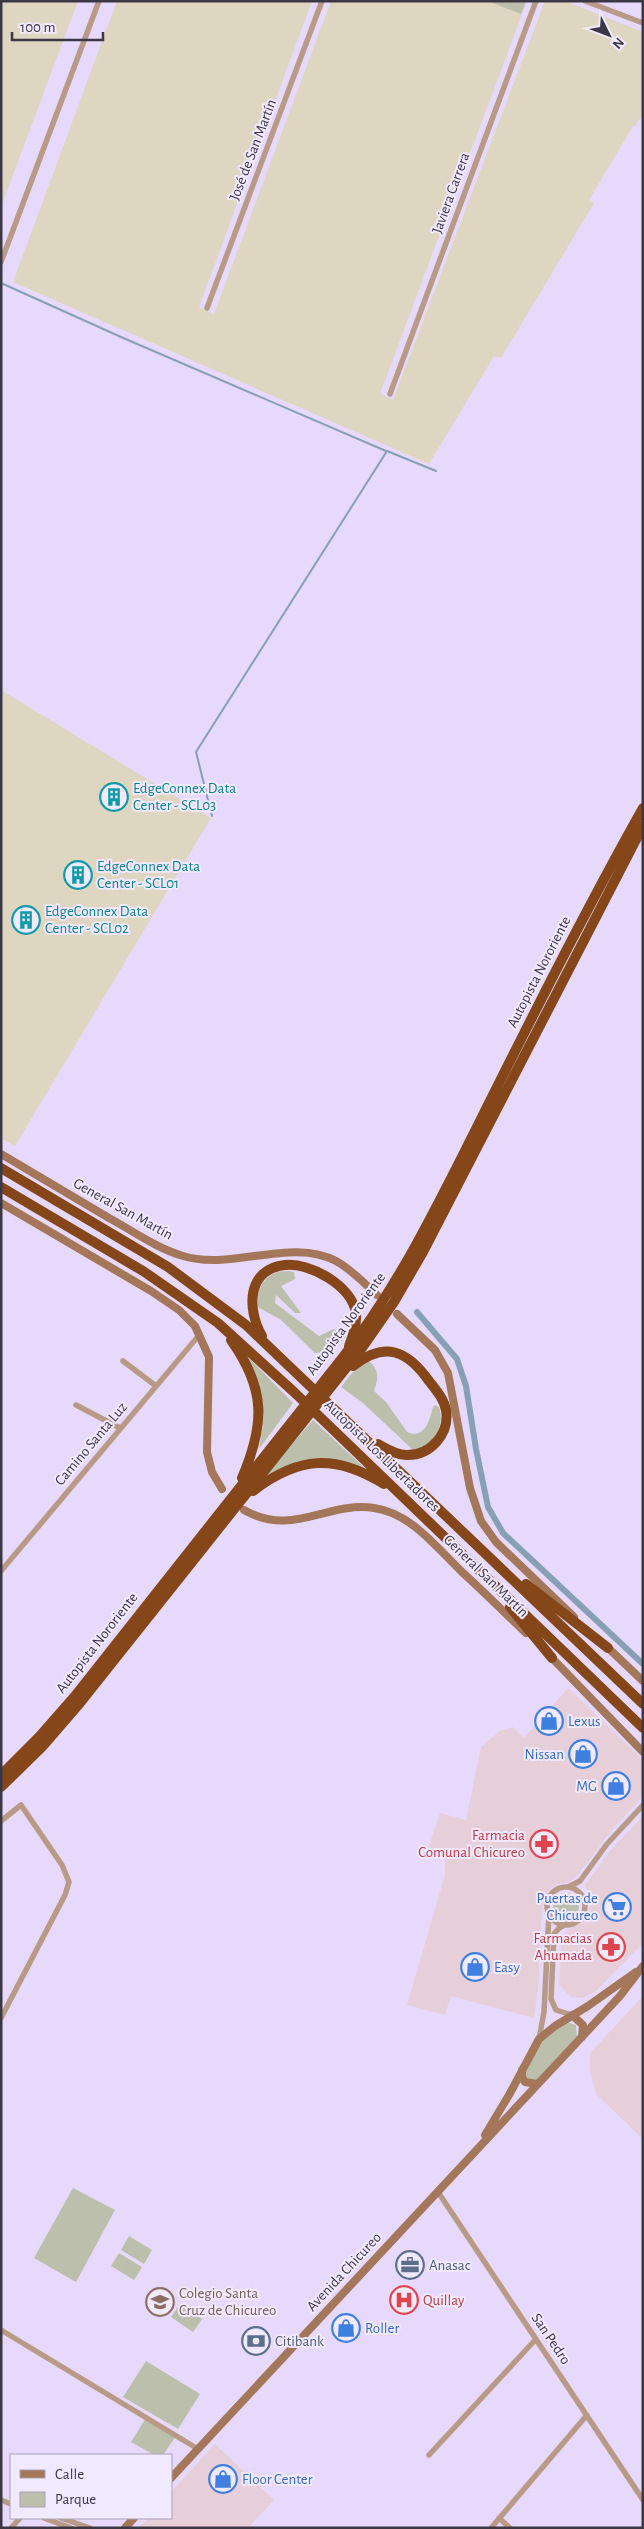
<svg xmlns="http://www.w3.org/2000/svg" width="644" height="2529" viewBox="0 0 644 2529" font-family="'Alegreya Sans',sans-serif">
<rect width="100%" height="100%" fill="#e6d9fc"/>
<path fill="#e7cfd9" d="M568,1688L643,1760V1796L613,1829L577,1876L569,1882L557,1884L550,1889L545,1898L542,1910L538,1989L534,2018L451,1996L445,2015L407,2005L445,1875V1858L427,1852L440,1813L466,1820L481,1747L500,1731L513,1727L524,1738Z
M643,1816V1943L595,1992L582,1998L571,1997L559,1985L562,1935L587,1917L591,1901L585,1885L608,1853Z
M643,1996V2139L596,2094L590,2070V2053Z
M215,2444L274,2500L248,2528H139L148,2518H171V2492Z"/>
<path fill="#ded6c1" d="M1,1H78L1,207Z
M117,1H312L199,307L214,314L331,1H527L380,394L393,400L545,1H565L643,32V114L635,126H633L589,200L594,203L501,358L494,356L429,464L13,282Z
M1,690L211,818L15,1146L1,1138Z"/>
<path fill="#bcbfac" d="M488,1H526L521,14Z
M289,1271L294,1272L295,1279L281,1286L301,1313H295L276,1295L275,1303L319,1336L334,1329L346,1336L332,1352L315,1353L281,1320L258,1307C255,1287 267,1270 289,1271Z
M243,1352L293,1403L259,1449L263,1425L262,1403Z
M369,1361C380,1370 378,1380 374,1391L386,1402L407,1432C425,1440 430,1419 433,1407L435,1405L439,1407C445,1426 434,1449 412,1449L363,1403L341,1387C349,1377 357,1364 369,1361Z
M313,1420L373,1476L336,1460L272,1477L267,1473Z
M553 1906a13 13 0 1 1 26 0a13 13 0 1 1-26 0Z
M567,2022L576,2025L577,2037L536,2081H529L525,2077C524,2052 549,2034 567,2022Z
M73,2188L115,2210L76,2282L34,2258Z
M129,2236L152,2250L144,2264L121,2250Z
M119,2253L142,2267L134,2280L111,2266Z
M180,2304L202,2319L193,2332L171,2317Z
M146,2361L200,2394L178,2429L123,2397Z
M146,2418L176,2436L163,2455H154L131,2442Z"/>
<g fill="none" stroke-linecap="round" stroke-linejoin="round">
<path stroke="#87a0b5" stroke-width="2" d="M1,283L121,337L386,451
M212,816L196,752L387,451L436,471"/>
<path stroke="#87a0b5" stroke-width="6" d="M417,1312L457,1359L466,1386L476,1449L488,1507L503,1533L643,1664"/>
<path stroke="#b99a87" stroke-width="5.5" d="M585,1L643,23
M1,262L99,1
M207,308L322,1
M390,394L536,1
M123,1361L156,1386
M76,1405L120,1428
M1,1571L200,1334
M1,1821L21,1805L62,1865L69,1882L65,1895L1,2018
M568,1887L580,1881L607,1844L643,1805
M547 1906a19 19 0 1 1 38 0a19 19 0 1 1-38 0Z
M566,1924L559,1928L554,1934L551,1999L556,2010L572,2015
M539,2039L544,2012L549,1913
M438,2192L643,2500
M1,2330L198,2449
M429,2455L536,2339
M1,2500L11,2504
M44,2518L71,2528
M61,2518L90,2528
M499,2518L510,2528
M11,2528L20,2518
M491,2528L587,2415"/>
<path stroke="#a4775b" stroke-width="8" d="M1,1154C37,1175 73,1197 109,1218C133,1231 156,1248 183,1256C231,1271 292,1237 336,1261C351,1269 364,1283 377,1295
M1,1203L151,1291L179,1310L195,1326L209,1357L207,1452L212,1472L222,1489
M397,1314L435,1350L448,1373L470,1488L481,1521L496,1542L574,1617
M244,1510C293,1538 327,1501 374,1508C411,1513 437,1548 462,1572C484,1592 505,1613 526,1633
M605,1645L643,1681
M549,1655L643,1752
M572,2015L583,2025L582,2037
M522,2070V2077L525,2082L537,2084
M485,2135L509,2095L539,2039L555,2026L588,2006L636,1972
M171,2478L620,1996L643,1966
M125,2528L134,2518"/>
<path stroke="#85471a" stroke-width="10" d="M1,1168L168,1267L246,1325L643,1704
M1,1187L143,1271L218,1323L294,1392L643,1728
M262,1336C247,1310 246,1269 285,1265C310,1262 352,1286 356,1313C357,1324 353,1336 349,1346
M231,1340C266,1389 265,1424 242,1478
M353,1366C385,1341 407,1350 429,1381C436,1390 444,1399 446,1410C450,1434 430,1456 406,1455C396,1455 387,1449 378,1444
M253,1491C299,1456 335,1454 384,1484
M526,1584L608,1648
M510,1607L552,1658
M1,1775L39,1737L75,1696L343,1357C398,1287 436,1208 476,1129C530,1021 584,913 643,808
M1,1787L42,1747L80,1703L362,1348L394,1302L423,1252L643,826"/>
</g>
<defs>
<symbol id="building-ring" viewBox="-11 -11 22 22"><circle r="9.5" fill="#f1e9ff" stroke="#0f9aa8" stroke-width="1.5"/><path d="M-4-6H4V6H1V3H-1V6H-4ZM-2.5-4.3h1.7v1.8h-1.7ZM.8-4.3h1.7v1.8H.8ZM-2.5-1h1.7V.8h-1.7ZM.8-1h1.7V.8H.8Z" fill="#0f9aa8"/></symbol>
<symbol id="shop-ring" viewBox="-11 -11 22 22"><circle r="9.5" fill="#f1e9ff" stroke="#3f7fe0" stroke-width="1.5"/><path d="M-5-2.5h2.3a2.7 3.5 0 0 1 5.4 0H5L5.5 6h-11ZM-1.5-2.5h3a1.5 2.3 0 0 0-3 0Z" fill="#3f7fe0"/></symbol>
<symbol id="pharmacy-ring" viewBox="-11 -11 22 22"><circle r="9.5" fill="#f1e9ff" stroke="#e0444e" stroke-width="1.5"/><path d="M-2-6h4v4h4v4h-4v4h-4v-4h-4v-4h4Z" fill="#e0444e"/></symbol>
<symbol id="supermarket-ring" viewBox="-11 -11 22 22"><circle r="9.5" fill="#f1e9ff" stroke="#3f7fe0" stroke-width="1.5"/><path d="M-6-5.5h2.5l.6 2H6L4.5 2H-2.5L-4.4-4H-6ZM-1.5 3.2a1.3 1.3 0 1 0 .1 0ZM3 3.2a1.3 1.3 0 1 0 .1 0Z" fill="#3f7fe0"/></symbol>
<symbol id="office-ring" viewBox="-11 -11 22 22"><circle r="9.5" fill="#f1e9ff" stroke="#5c6f8a" stroke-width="1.5"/><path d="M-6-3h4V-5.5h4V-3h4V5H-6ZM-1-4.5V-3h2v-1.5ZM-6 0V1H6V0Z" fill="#5c6f8a"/></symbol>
<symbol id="hospital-ring" viewBox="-11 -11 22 22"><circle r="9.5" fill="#f1e9ff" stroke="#e0444e" stroke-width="1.5"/><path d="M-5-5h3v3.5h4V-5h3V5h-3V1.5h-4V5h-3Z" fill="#e0444e"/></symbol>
<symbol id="school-ring" viewBox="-11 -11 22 22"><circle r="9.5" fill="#f1e9ff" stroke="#8d6e63" stroke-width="1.5"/><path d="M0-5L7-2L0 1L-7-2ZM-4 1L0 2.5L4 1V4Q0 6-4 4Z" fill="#8d6e63"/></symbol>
<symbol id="bank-ring" viewBox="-11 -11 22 22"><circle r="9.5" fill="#f1e9ff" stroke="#5c6f8a" stroke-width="1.5"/><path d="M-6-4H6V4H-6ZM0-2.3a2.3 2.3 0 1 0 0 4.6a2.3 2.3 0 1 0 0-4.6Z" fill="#5c6f8a"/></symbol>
</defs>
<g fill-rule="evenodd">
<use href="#building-ring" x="98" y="781" width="32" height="32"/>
<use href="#building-ring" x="62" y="859" width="32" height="32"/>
<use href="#building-ring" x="10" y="904" width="32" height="32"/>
<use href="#shop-ring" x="533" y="1705" width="32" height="32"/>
<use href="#shop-ring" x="567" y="1738" width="32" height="32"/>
<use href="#shop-ring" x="600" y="1770" width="32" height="32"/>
<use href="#pharmacy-ring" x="528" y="1828" width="32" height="32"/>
<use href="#supermarket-ring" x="601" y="1891" width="32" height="32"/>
<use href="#pharmacy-ring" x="595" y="1931" width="32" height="32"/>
<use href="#shop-ring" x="459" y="1951" width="32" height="32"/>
<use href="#office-ring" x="394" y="2249" width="32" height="32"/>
<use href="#hospital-ring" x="388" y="2284" width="32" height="32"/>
<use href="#school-ring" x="144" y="2286" width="32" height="32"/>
<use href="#shop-ring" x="330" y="2312" width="32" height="32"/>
<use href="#bank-ring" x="240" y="2325" width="32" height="32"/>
<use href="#shop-ring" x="207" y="2463" width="32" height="32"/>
</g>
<g text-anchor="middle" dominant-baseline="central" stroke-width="4" stroke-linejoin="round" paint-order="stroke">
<g font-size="15" fill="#3c3745" stroke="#f1e9ff">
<text transform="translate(253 150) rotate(-69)">José de San Martín</text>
<text transform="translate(451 193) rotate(-70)">Javiera Carrera</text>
<text transform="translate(539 972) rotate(-63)">Autopista Nororiente</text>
<text transform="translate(123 1209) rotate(29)">General San Martín</text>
<text transform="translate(346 1324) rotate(-54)">Autopista Nororiente</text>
<text transform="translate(91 1444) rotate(-50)">Camino Santa Luz</text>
<text transform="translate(382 1456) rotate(44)">Autopista Los Libertadores</text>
<text transform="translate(486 1576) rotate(44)">General San Martín</text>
<text transform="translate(97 1643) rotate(-52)">Autopista Nororiente</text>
<text transform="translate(344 2272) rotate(-47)">Avenida Chicureo</text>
<text transform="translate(551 2339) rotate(56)">San Pedro</text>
</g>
<g font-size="15" fill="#0d838f" stroke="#f1e9ff" text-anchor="start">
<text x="133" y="788">EdgeConnex Data<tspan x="133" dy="17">Center - SCL03</tspan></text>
<text x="97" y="866">EdgeConnex Data<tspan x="97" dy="17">Center - SCL01</tspan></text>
<text x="45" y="911">EdgeConnex Data<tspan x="45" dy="17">Center - SCL02</tspan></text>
</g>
<g font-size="15" fill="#366cbe" stroke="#f1e9ff" text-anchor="start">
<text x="568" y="1721">Lexus</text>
<text x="564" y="1754" text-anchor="end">Nissan</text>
<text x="597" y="1786" text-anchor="end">MG</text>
<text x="598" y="1898" text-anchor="end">Puertas de<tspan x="598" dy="17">Chicureo</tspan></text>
<text x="494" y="1967">Easy</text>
<text x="365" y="2328">Roller</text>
<text x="242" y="2479">Floor Center</text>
</g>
<g font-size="15" fill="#be3a42" stroke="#f1e9ff" text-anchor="end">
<text x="525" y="1835">Farmacia<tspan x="525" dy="17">Comunal Chicureo</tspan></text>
<text x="592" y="1938">Farmacias<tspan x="592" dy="17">Ahumada</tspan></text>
<text x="423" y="2300" text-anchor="start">Quillay</text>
</g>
<g font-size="15" fill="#4e5e75" stroke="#f1e9ff" text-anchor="start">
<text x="429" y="2265">Anasac</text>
<text x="275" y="2341">Citibank</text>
</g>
<g font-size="15" fill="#785e54" stroke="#f1e9ff" text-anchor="start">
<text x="179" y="2293">Colegio Santa<tspan x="179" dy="17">Cruz de Chicureo</tspan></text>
</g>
</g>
<rect width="644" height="2529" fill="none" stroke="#3c3745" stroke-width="5"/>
<rect x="10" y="2454" width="162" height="65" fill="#f1e9ff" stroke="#a9a2b5"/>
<rect x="20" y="2470" width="25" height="8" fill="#a4775b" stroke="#a9a2b5"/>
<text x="55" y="2479" font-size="15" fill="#3c3745">Calle</text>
<rect x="20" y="2492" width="25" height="15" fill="#bcbfac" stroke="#a9a2b5"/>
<text x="55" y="2504" font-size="15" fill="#3c3745">Parque</text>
<g transform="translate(609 35) rotate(132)" stroke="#f1e9ff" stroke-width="4" paint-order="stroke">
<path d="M0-4L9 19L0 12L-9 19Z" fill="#3c3745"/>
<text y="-8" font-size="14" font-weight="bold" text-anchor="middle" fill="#3c3745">N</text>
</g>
<path d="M12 32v8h91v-8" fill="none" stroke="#3c3745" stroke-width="2.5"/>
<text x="20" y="32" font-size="15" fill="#3c3745" stroke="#f1e9ff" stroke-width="4" paint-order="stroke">100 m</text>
</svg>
